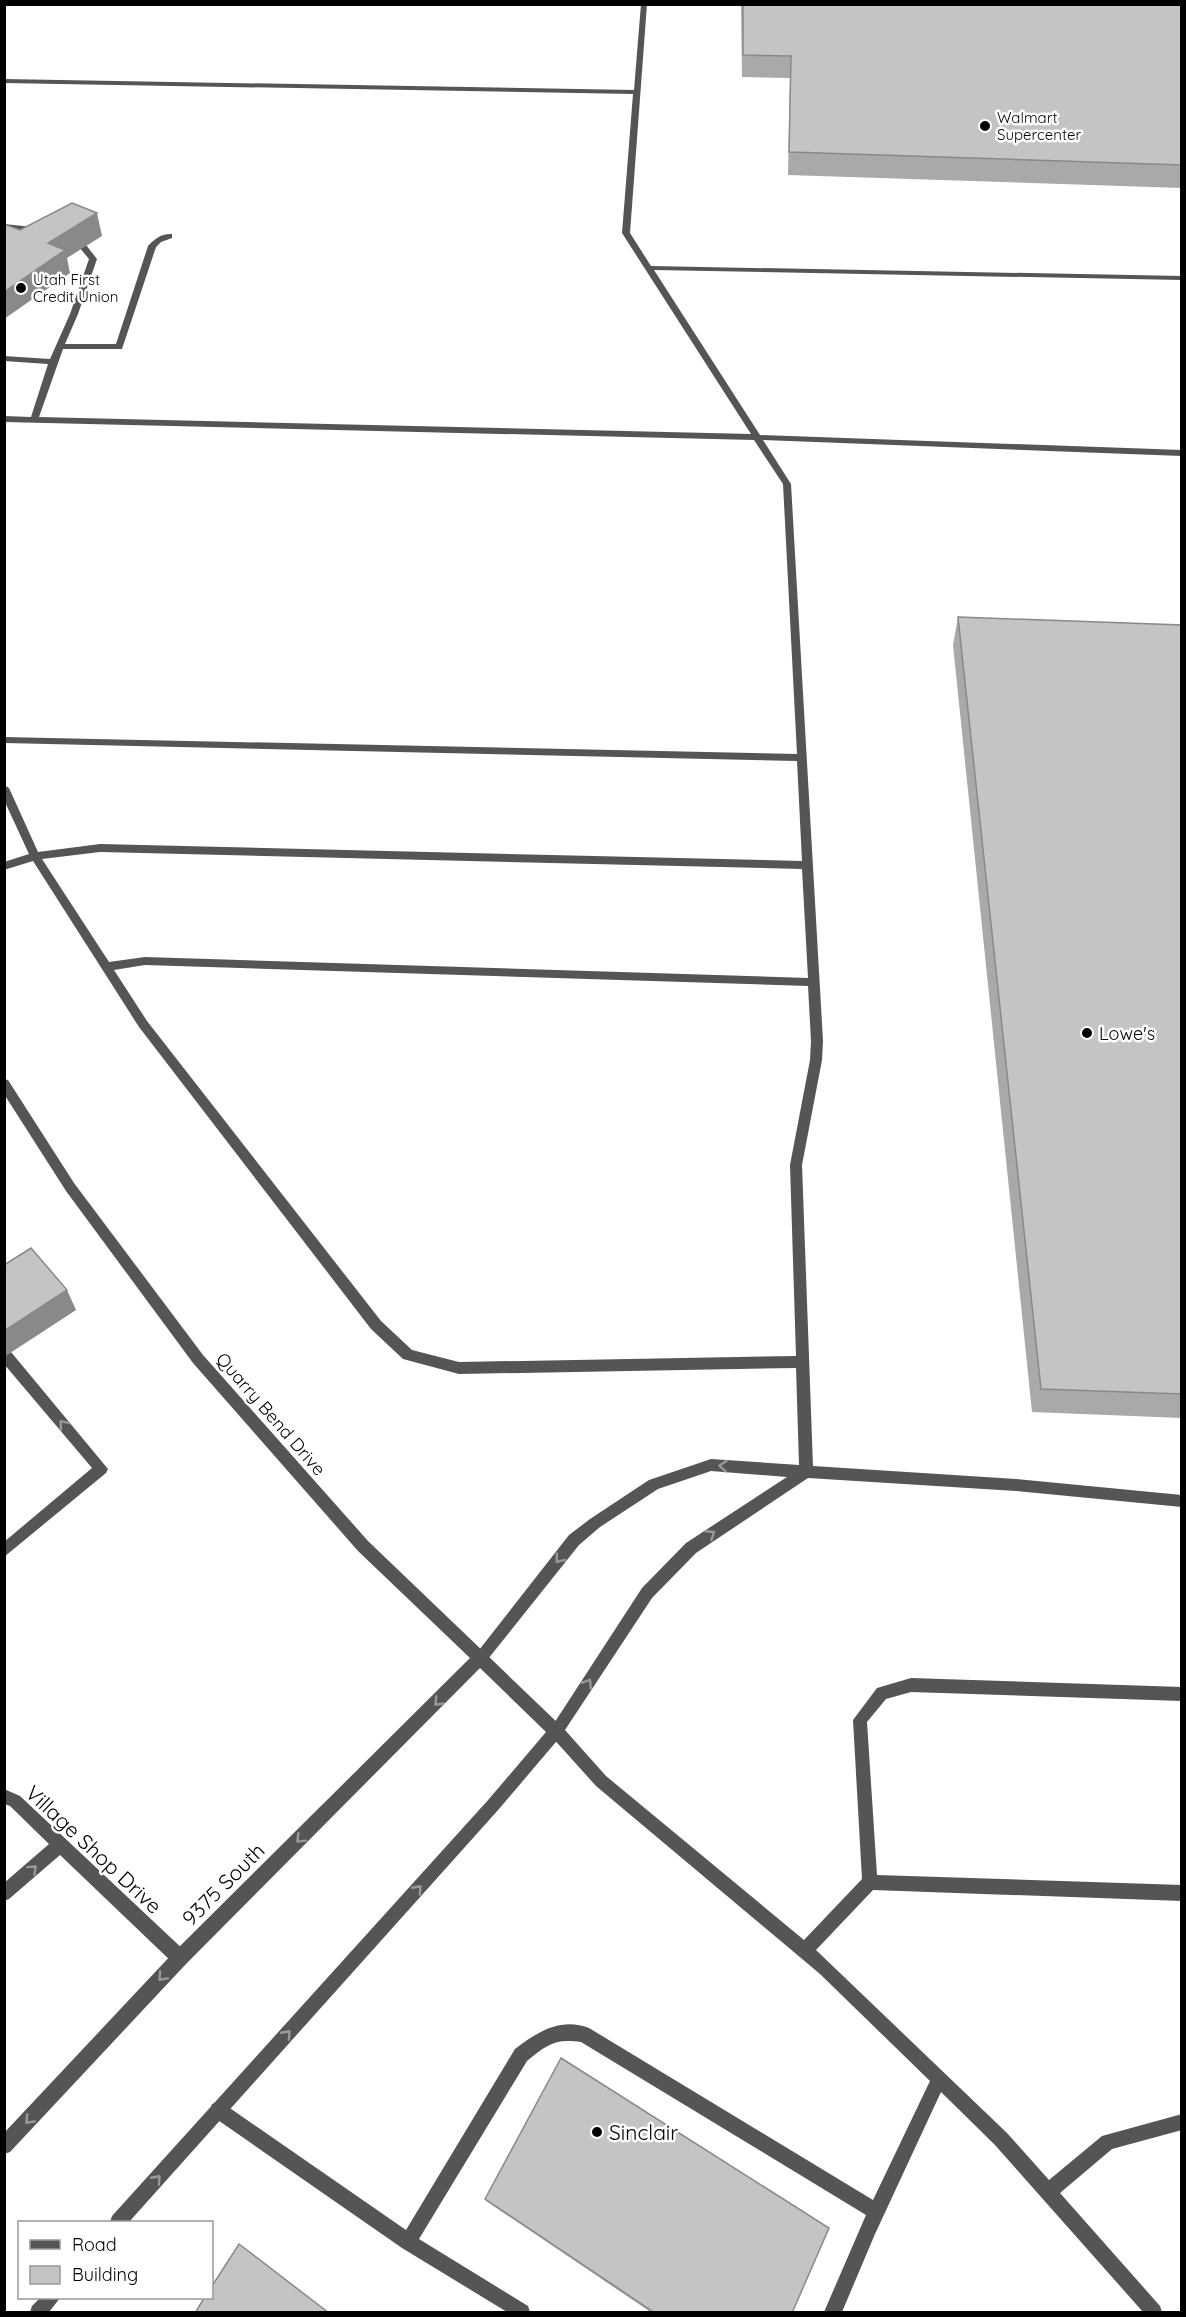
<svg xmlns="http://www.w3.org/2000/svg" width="1186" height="2317" viewBox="0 0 1186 2317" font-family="Quicksand,sans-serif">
<rect width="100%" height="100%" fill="#fff"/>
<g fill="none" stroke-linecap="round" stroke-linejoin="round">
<path fill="#555" fill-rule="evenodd" d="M641,4H647L630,233L651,266L1182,276V280L654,270L760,435L1182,450V456L763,440L791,484L823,1041L822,1060L802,1165L813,1466L1016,1479L1182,1495V1507L1016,1491L808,1478L696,1553L652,1598L565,1730L606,1776L804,1940L862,1879L853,1720L877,1688L911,1678L1182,1687V1701L911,1692L886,1699L867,1722L877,1875L1182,1885V1901L873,1890L816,1950L1007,2133L1049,2180L1102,2136L1182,2114V2130L1112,2149L1060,2193L1160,2306L1162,2312H1143L995,2145L941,2092L875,2234L842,2312H824L866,2215L581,2042C555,2038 546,2045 527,2061L419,2239L528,2306L530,2312H507L402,2248L212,2116L210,2110L212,2104L218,2102L224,2104L406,2230L515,2049C537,2032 561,2017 589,2028L873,2200L930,2081L820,1974L596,1786L551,1736L549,1731L642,1588L686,1543L787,1477L711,1471L658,1489L600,1527L579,1545L484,1664L479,1666L474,1664L472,1659L569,1535L590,1519L649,1480L711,1459L799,1465L796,1368L459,1374L403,1359L371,1329L139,1027L33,861L4,870V862L29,854L4,800V785L9,788L38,852L100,844L802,861L797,761L4,743V737L797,754L783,484L754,440L4,422V416L31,417L48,364L4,361V356L50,359L70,314L89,259L79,247L80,245H86L97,259L78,314L65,344H116L148,246C154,239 162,233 172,234V238L161,242L156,247L122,349H63L39,417L751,434L622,233L633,94L4,83V79L634,90ZM100,852L802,869L808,978L145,957L109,962L42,859ZM145,965L808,986L811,1041L810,1060L790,1165L796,1356L459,1362L412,1350L381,1321L147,1021L114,970Z
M4,224L42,228L46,230L42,232L4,228Z
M6,1350L11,1352L108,1469L106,1473L4,1557V1542L92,1468L4,1364Z
M4,1789L20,1796L186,1952L188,1958L186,1964L180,1966L174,1964L60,1855L9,1899L4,1901V1883L49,1844L10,1806L4,1804Z"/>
<path fill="#555" fill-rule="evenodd" d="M4,1079L8,1080L74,1183L203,1355L368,1541L561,1726L563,1731L561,1736L499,1809L129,2222H110L112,2216L489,1799L546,1732L480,1668L186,1964L10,2152L4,2154V2133L174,1952L470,1658L358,1551L193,1363L66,1191L4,1094Z
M40,2298H60L49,2312H30L32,2306Z"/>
</g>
<path fill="#a9a9a9" d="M741,4H1182V188L788,175L790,78L742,77Z
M958,617L1182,625V1418L1032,1412L953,645Z
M485,2199L792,2313H652L486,2201Z"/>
<path fill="#898989" d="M97,213L102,236L67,258L70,273L4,319V292L48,243Z
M67,1290L76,1310L4,1357V1331Z"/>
<path fill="#c4c4c4" stroke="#898989" stroke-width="1.5" d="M743,4H1182V165L789,152L791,56L743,55Z
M72,203L97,213L48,243L65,250L4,292V224L20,230Z
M958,617L1182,625V1394L1041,1389Z
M31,1248L67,1290L4,1331V1265Z
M561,2058L829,2228L792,2313H655L485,2199Z
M239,2244L329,2313H195L204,2298H212V2286Z"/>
<defs><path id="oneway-chevron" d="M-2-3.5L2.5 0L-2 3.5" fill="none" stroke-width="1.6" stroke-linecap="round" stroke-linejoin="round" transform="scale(1.5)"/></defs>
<g stroke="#999">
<use href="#oneway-chevron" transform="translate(63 1424) rotate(-130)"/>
<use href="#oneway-chevron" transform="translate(723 1466) rotate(-175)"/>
<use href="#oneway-chevron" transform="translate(711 1534) rotate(-33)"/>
<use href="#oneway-chevron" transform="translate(559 1559) rotate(129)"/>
<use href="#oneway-chevron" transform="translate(588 1683) rotate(-57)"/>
<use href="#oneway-chevron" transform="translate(438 1702) rotate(134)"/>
<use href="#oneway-chevron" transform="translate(300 1839) rotate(135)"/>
<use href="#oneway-chevron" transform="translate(33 1869) rotate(-42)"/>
<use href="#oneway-chevron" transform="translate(418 1889) rotate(-48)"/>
<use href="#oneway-chevron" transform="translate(162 1977) rotate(133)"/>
<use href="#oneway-chevron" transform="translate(287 2034) rotate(-48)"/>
<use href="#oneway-chevron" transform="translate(29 2120) rotate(133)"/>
<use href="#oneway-chevron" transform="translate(157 2179) rotate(-48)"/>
</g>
<g fill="#000" stroke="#fff" stroke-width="2">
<circle cx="985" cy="126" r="6"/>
<circle cx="21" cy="288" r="6"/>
<circle cx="1087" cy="1033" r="6"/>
<circle cx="597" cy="2132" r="6"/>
</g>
<g text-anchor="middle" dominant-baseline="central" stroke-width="5" stroke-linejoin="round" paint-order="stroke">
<g font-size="15" fill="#000" stroke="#fff" text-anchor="start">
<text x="997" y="117">Walmart<tspan x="997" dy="17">Supercenter</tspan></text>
<text x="33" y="279">Utah First<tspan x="33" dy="17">Credit Union</tspan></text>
</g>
<g font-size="18" fill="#000" stroke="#fff" text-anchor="start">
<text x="1099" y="1033">Lowe's</text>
</g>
<g font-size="18" fill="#000" stroke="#fff">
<text transform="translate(271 1414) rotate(49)">Quarry Bend Drive</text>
</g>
<g font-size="21" fill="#000" stroke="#fff">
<text transform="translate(94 1849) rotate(43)">Village Shop Drive</text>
<text transform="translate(223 1884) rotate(-45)">9375 South</text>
</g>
<g font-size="21" fill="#000" stroke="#fff" text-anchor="start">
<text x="609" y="2132">Sinclair</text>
</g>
</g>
<rect width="1186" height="2317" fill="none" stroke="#000000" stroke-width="12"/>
<rect x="18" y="2221" width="195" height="78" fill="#ffffff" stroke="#999999" stroke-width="1.5"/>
<rect x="30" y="2240" width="30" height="9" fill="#555555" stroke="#999999" stroke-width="1.5"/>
<text x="72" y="2251" font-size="18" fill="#000000">Road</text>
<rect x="30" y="2266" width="30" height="18" fill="#c4c4c4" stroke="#999999" stroke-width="1.5"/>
<text x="72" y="2281" font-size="18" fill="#000000">Building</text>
</svg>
